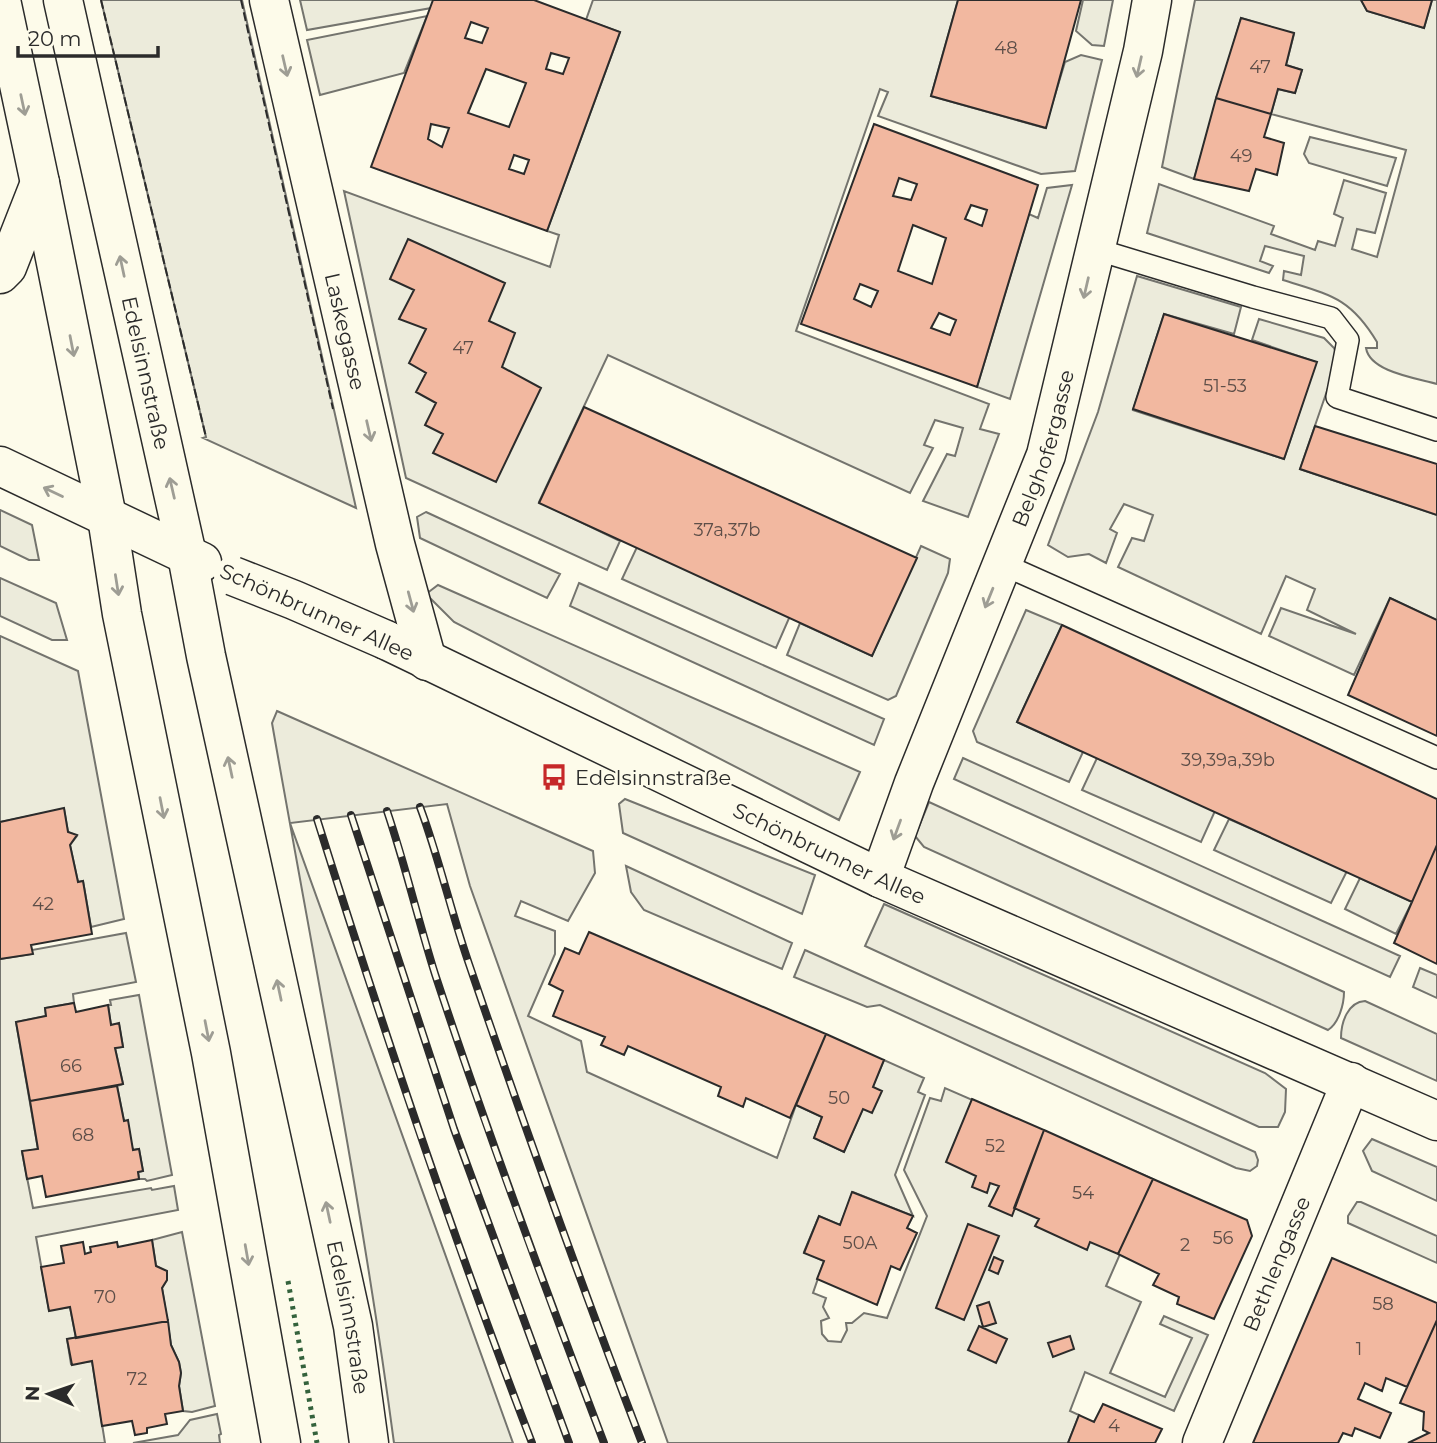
<svg xmlns="http://www.w3.org/2000/svg" width="1437" height="1443" viewBox="0 0 1437 1443" font-family="Montserrat,sans-serif">
<rect width="100%" height="100%" fill="#fdfbea"/>
<path fill="#ecebdb" stroke="#74746e" stroke-width="2" d="M101,0H242L356,508L203,438L206,437Z
M300,0H434L431,8L307,30Z
M593,0H958L931,96L1045,128L1065,62L1081,55L1102,60L1075,171L1041,174L878,116L888,92L880,89L796,331L989,404L980,429L999,434L968,517L923,501L947,454L955,456L963,428L935,420L924,445L933,448L910,493L608,355L539,502L620,541L607,570L406,478L344,191L550,267L559,235L547,231L620,32L586,20Z
M1083,0H1113L1104,46L1092,45L1076,31Z
M1195,0H1361L1367,11L1424,28L1432,0H1437V384C1416,378 1370,372 1366,348H1377V342C1350,297 1330,295 1283,280L1284,271L1301,275L1304,256L1265,246L1260,261L1273,266L1269,273L1147,233L1159,184L1274,226L1271,234L1315,250L1318,241L1335,246L1343,218L1334,214L1344,180L1386,193L1375,233L1357,229L1352,249L1377,257L1406,150L1271,114L1278,89L1295,93L1302,70L1286,65L1294,34L1241,18L1194,179L1162,167Z
M427,16L404,73L320,95L307,40Z
M1310,137L1396,158L1387,186L1309,163L1304,154Z
M1072,185L1010,399L977,387L1029,214L1038,218L1047,188Z
M1137,276L1241,307L1234,334L1164,314L1133,410L1284,459L1316,362L1252,340L1259,319L1324,338L1334,348L1338,359L1300,469L1437,515V620L1390,598L1354,675L1269,636L1281,608L1356,634L1307,610L1315,589L1286,576L1261,634L1118,567L1132,538L1144,541L1153,515L1124,504L1110,529L1117,533L1106,563L1089,554L1068,557L1048,545L1098,412Z
M0,510L32,525L39,560H29L0,546Z
M426,512L560,574L547,598L420,538L417,517Z
M921,546L950,559L948,573L896,696L888,700L787,655L800,623L872,656Z
M637,547L790,616L776,648L622,579Z
M0,578L56,603L67,640H52L0,616Z
M579,583L884,719L874,745L570,606Z
M438,585L860,772L839,820L454,622L426,594Z
M1026,610L1062,625L1017,722L1083,752L1069,782L977,742L973,731Z
M0,636L78,671L124,919L91,927L83,881L78,882L70,845L77,836L68,832L64,809L0,822Z
M277,711L593,851L595,873L568,921L521,901L515,916L555,931V954L528,1016L581,1041L587,1072L777,1158L796,1105L822,1117L814,1138L844,1152L884,1060L924,1078L918,1092L925,1095L895,1175L913,1216L853,1192L840,1225L819,1216L804,1252L824,1261L813,1293L826,1298L823,1307L829,1318L821,1321L822,1334L828,1341L841,1342L847,1330L846,1323H852L864,1313L887,1318L927,1216L904,1170L930,1098L941,1101L945,1088L1153,1179L1106,1286L1141,1302L1110,1373L1165,1397L1192,1338L1160,1324L1164,1316L1208,1335L1174,1411L1085,1372L1070,1411L1079,1415L1068,1443H668L470,886L447,804L290,823L513,1443H394C362,1202 314,962 272,723Z
M963,758L1400,956L1390,977L954,779Z
M1097,758L1215,811L1201,842L1082,790Z
M625,799L815,875L802,914L623,833L619,804Z
M929,802L1344,992C1344,1004 1339,1023 1328,1030L924,847L915,836Z
M1229,819L1347,871L1331,903L1214,850Z
M626,866L792,943L782,969L644,910L631,892Z
M1360,878L1412,902L1396,934L1345,909Z
M884,904L1265,1073L1286,1089L1285,1112L1278,1127H1259L865,946Z
M126,933L136,982L73,994L74,1003L45,1008L46,1016L16,1022L38,1149L22,1152L33,1208L151,1188L152,1190L174,1186L178,1210L36,1237L49,1310L70,1307L76,1338L67,1339L71,1364L92,1361L105,1443H0V959L32,954V950Z
M805,950L1255,1152L1258,1160L1257,1166L1250,1171L1236,1168L880,1005L867,1007L794,977Z
M1420,968L1437,975V998L1413,987Z
M139,995L172,1175L147,1181L145,1179H139L138,1172L143,1171L139,1149L133,1150L124,1121L117,1086L123,1084L115,1048L123,1047L119,1024L111,1025L108,1005H111L110,1000Z
M1365,1001L1437,1034V1081L1341,1038C1341,1022 1348,1002 1365,1001Z
M1372,1139L1437,1167V1201L1372,1171L1363,1151Z
M1357,1202H1361L1437,1236V1263L1348,1223V1216Z
M182,1232L215,1406L192,1412L183,1411L179,1386L181,1373L179,1362L171,1345L162,1288L167,1280V1272L156,1266L152,1240Z
M217,1414L221,1434L219,1435L220,1443H133L178,1435L190,1420Z"/>
<path fill="#f2b8a0" stroke="#2b2b2b" stroke-width="2" fill-rule="evenodd" d="M433,0H534L620,32L547,231L371,167ZM471,22L488,28L482,43L465,38ZM551,53L569,58L563,74L546,69ZM486,69L526,83L509,127L468,113ZM431,124L449,128L442,147L428,139ZM514,155L529,160L524,174L509,169Z
M958,0H1081L1046,128L931,96Z
M1361,0H1432L1424,28L1367,11Z
M1241,18L1294,33L1286,65L1302,70L1295,93L1278,89L1271,114L1216,98Z
M1216,98L1271,114L1264,137L1284,143L1277,175L1256,169L1249,191L1194,179Z
M874,124L1038,185L977,387L801,324ZM899,178L917,184L911,200L893,196ZM971,205L987,210L982,226L965,219ZM913,225L946,238L932,284L898,271ZM860,284L878,291L871,307L854,299ZM939,313L956,320L950,335L931,328Z
M408,239L505,283L489,321L515,333L502,367L541,388L496,482L433,453L443,434L425,425L436,403L416,392L426,373L409,363L426,329L399,319L414,290L390,279Z
M1164,314L1317,362L1284,459L1133,409Z
M584,407L917,558L872,656L539,503Z
M1315,426L1437,464V515L1300,469Z
M1390,598L1437,620V736L1348,695Z
M1062,625L1437,799V845L1412,902L1017,722Z
M64,808L68,832L77,835L70,845L78,882L83,881L92,934L31,945L33,954L0,959V822Z
M1437,845V964L1394,943Z
M589,932L826,1034L790,1118L746,1098L743,1107L718,1096L721,1087L628,1046L624,1055L601,1045L605,1037L553,1016L563,991L549,984L565,948L579,954Z
M74,1003L76,1012L108,1005L111,1025L119,1023L123,1047L115,1048L123,1084L30,1101L16,1022L46,1016L45,1008Z
M826,1034L884,1060L873,1087L882,1091L872,1113L863,1109L844,1152L814,1138L822,1117L796,1105Z
M117,1086L124,1121L128,1120L133,1150L139,1149L143,1171L138,1172L139,1179L46,1197L42,1176L27,1179L22,1151L38,1149L30,1101Z
M972,1099L1044,1130L1012,1216L989,1206L999,1186L990,1183L987,1193L972,1187L976,1176L946,1162Z
M1044,1130L1153,1179L1118,1254L1090,1242L1087,1250L1035,1226L1039,1219L1014,1208Z
M1153,1179L1247,1220L1252,1236L1214,1319L1177,1304L1179,1297L1153,1285L1159,1274L1118,1254Z
M852,1192L913,1216L907,1228L917,1233L900,1270L891,1266L877,1305L817,1279L824,1261L804,1253L819,1216L840,1225Z
M968,1224L999,1236L964,1320L936,1308Z
M152,1240L156,1266L167,1271V1280L162,1288L168,1321L76,1338L70,1307L49,1311L41,1267L64,1263L61,1246L83,1242L85,1254L91,1252L90,1247L117,1242L118,1247Z
M994,1257L1003,1261L998,1274L989,1270Z
M1332,1258L1437,1303V1320L1407,1387L1386,1378L1382,1391L1365,1383L1358,1399L1391,1413L1380,1438L1355,1428L1352,1436L1343,1433L1338,1443H1253Z
M989,1302L996,1323L983,1327L977,1306Z
M1437,1320V1443H1408L1429,1433L1423,1430L1424,1412L1400,1403Z
M168,1321L171,1345L179,1362L181,1373L179,1386L183,1411L165,1414L167,1424L147,1428V1433L135,1435L132,1421L102,1426L92,1361L72,1365L67,1339Z
M979,1326L1007,1339L996,1363L968,1350Z
M1070,1336L1074,1349L1053,1357L1048,1343Z
M1103,1404L1162,1429L1155,1443H1068L1079,1415L1094,1422Z"/>
<g fill="none" stroke-linecap="round" stroke-linejoin="round">
<defs>
<path id="lane" d="M1095,249L1253,297L1331,318L1348,340L1337,397L1437,430
M1002,564L1437,758"/>
<g id="street">
<path id="s1" d="M269,0L395,544L427,661"/>
<path id="s2" d="M880,878L914,783L1046,455L1143,51L1152,0"/>
<path id="s3" d="M1202,1443L1351,1082"/>
</g>
<g id="secondary">
<path d="M1,0L40,183L107,517L122,614L211,1053L281,1443"/>
<path id="s4" d="M63,0L187,555L206,656L353,1326L369,1443"/>
<path d="M0,274L7,267L40,183"/>
<path d="M0,466L202,562"/>
<path id="s5" d="M386,640L880,878L1437,1121"/>
</g>
</defs>
<use href="#lane" stroke="#2b2b2b" stroke-width="24"/>
<use href="#street" stroke="#2b2b2b" stroke-width="41"/>
<use href="#secondary" stroke="#2b2b2b" stroke-width="41"/>
<use href="#lane" stroke="#fdfbea" stroke-width="21"/>
<use href="#street" stroke="#fdfbea" stroke-width="38"/>
<use href="#secondary" stroke="#fdfbea" stroke-width="38"/>
<defs>
<path id="rail" d="M420,807C439,858 451,912 469,964C524,1125 581,1284 642,1443
M387,811C405,864 418,920 435,974C487,1132 545,1288 604,1443
M351,815L454,1129L569,1443
M317,819C383,1029 453,1238 532,1443"/>
</defs>
<use href="#rail" stroke="#2b2b2b" stroke-width="8"/>
<use href="#rail" stroke="#fdfbea" stroke-width="5" stroke-dasharray="16" stroke-linecap="butt"/>
<defs>
<path id="secondary-bridge" d="M233,576L294,600L386,640"/>
</defs>
<use href="#secondary-bridge" stroke="#2b2b2b" stroke-width="41" stroke-linecap="butt"/>
<use href="#secondary-bridge" stroke="#fdfbea" stroke-width="38"/>
<path stroke="#34623c" stroke-width="5" stroke-dasharray="3.5 5" stroke-linecap="butt" d="M288,1281L317,1443"/>
<path stroke="#2b2b2b" stroke-width="2" stroke-dasharray="9 3.5" stroke-linecap="butt" d="M101,0L206,437
M241,0L333,409"/>
</g>
<defs><path id="oneway-shaft" d="M-6 0H5M1.5-3L5.5 0L1.5 3" fill="none" stroke-width="1.6" stroke-linecap="round" stroke-linejoin="round" transform="scale(1.75)"/></defs>
<g stroke="#9e9d94">
<use href="#oneway-shaft" transform="translate(285 66) rotate(77)"/>
<use href="#oneway-shaft" transform="translate(1139 67) rotate(103)"/>
<use href="#oneway-shaft" transform="translate(23 105) rotate(78)"/>
<use href="#oneway-shaft" transform="translate(122 266) rotate(-102)"/>
<use href="#oneway-shaft" transform="translate(1086 288) rotate(103)"/>
<use href="#oneway-shaft" transform="translate(72 346) rotate(79)"/>
<use href="#oneway-shaft" transform="translate(369 431) rotate(77)"/>
<use href="#oneway-shaft" transform="translate(172 488) rotate(-103)"/>
<use href="#oneway-shaft" transform="translate(53 492) rotate(-155)"/>
<use href="#oneway-shaft" transform="translate(117 585) rotate(81)"/>
<use href="#oneway-shaft" transform="translate(989 598) rotate(112)"/>
<use href="#oneway-shaft" transform="translate(411 602) rotate(75)"/>
<use href="#oneway-shaft" transform="translate(230 767) rotate(-102)"/>
<use href="#oneway-shaft" transform="translate(162 808) rotate(79)"/>
<use href="#oneway-shaft" transform="translate(897 830) rotate(110)"/>
<use href="#oneway-shaft" transform="translate(279 990) rotate(-102)"/>
<use href="#oneway-shaft" transform="translate(207 1031) rotate(79)"/>
<use href="#oneway-shaft" transform="translate(328 1212) rotate(-102)"/>
<use href="#oneway-shaft" transform="translate(247 1255) rotate(80)"/>
</g>
<defs>
<symbol id="bus-bare" viewBox="-9 -9 18 18"><path d="M-5-6H5V4H4V6H2V4H-2V6H-4V4H-5ZM-3.5-4V0h7V-4ZM-3.5 1.2v1.5H-2V1.2ZM2 1.2v1.5H3.5V1.2Z" fill="#c62828" stroke="#fdfbea" stroke-width="2.5" paint-order="stroke"/></symbol>
</defs>
<g fill-rule="evenodd">
<use href="#bus-bare" x="535" y="758" width="38" height="38"/>
</g>
<g text-anchor="middle" dominant-baseline="central" stroke-width="5" stroke-linejoin="round" paint-order="stroke">
<g font-size="18" fill="#5d4e48">
<text x="1006" y="48">48</text>
<text x="1260" y="67">47</text>
<text x="1241" y="156">49</text>
<text x="463" y="348">47</text>
<text x="1225" y="386">51-53</text>
<text x="727" y="530">37a,37b</text>
<text x="1228" y="760">39,39a,39b</text>
<text x="43" y="904">42</text>
<text x="71" y="1066">66</text>
<text x="839" y="1098">50</text>
<text x="83" y="1135">68</text>
<text x="995" y="1146">52</text>
<text x="1083" y="1193">54</text>
<text x="1223" y="1238">56</text>
<text x="860" y="1243">50A</text>
<text x="1185" y="1245">2</text>
<text x="105" y="1297">70</text>
<text x="1383" y="1304">58</text>
<text x="1359" y="1349">1</text>
<text x="137" y="1379">72</text>
<text x="1114" y="1426">4</text>
</g>
<g font-size="21" fill="#2b2b2b" stroke="#fdfbea">
<text stroke="none"><textPath href="#s1" startOffset="340">Laskegasse</textPath></text>
<text stroke="none"><textPath href="#s4" startOffset="382">Edelsinnstraße</textPath></text>
<text stroke="none"><textPath href="#s2" startOffset="460">Belghofergasse</textPath></text>
<text transform="translate(317 612) rotate(24)">Schönbrunner Allee</text>
<text stroke="none"><textPath href="#s5" startOffset="492">Schönbrunner Allee</textPath></text>
<text stroke="none"><textPath href="#s3" startOffset="194">Bethlengasse</textPath></text>
<text stroke="none"><textPath href="#s4" startOffset="1348">Edelsinnstraße</textPath></text>
</g>
<g font-size="21" fill="#2b2b2b" stroke="#fdfbea" text-anchor="start">
<text x="575" y="777">Edelsinnstraße</text>
</g>
</g>
<g transform="translate(49 1394) rotate(272)" stroke="#fdfbea" stroke-width="5" paint-order="stroke">
<path d="M0-5L12 26L0 18L-12 26Z" fill="#2b2b2b"/>
<text y="-10" font-size="19" font-weight="bold" text-anchor="middle" fill="#2b2b2b">N</text>
</g>
<path d="M18 46v10h140v-10" fill="none" stroke="#2b2b2b" stroke-width="3.5"/>
<text x="28" y="46" font-size="21" fill="#2b2b2b" stroke="#fdfbea" stroke-width="5" paint-order="stroke">20 m</text>
</svg>
